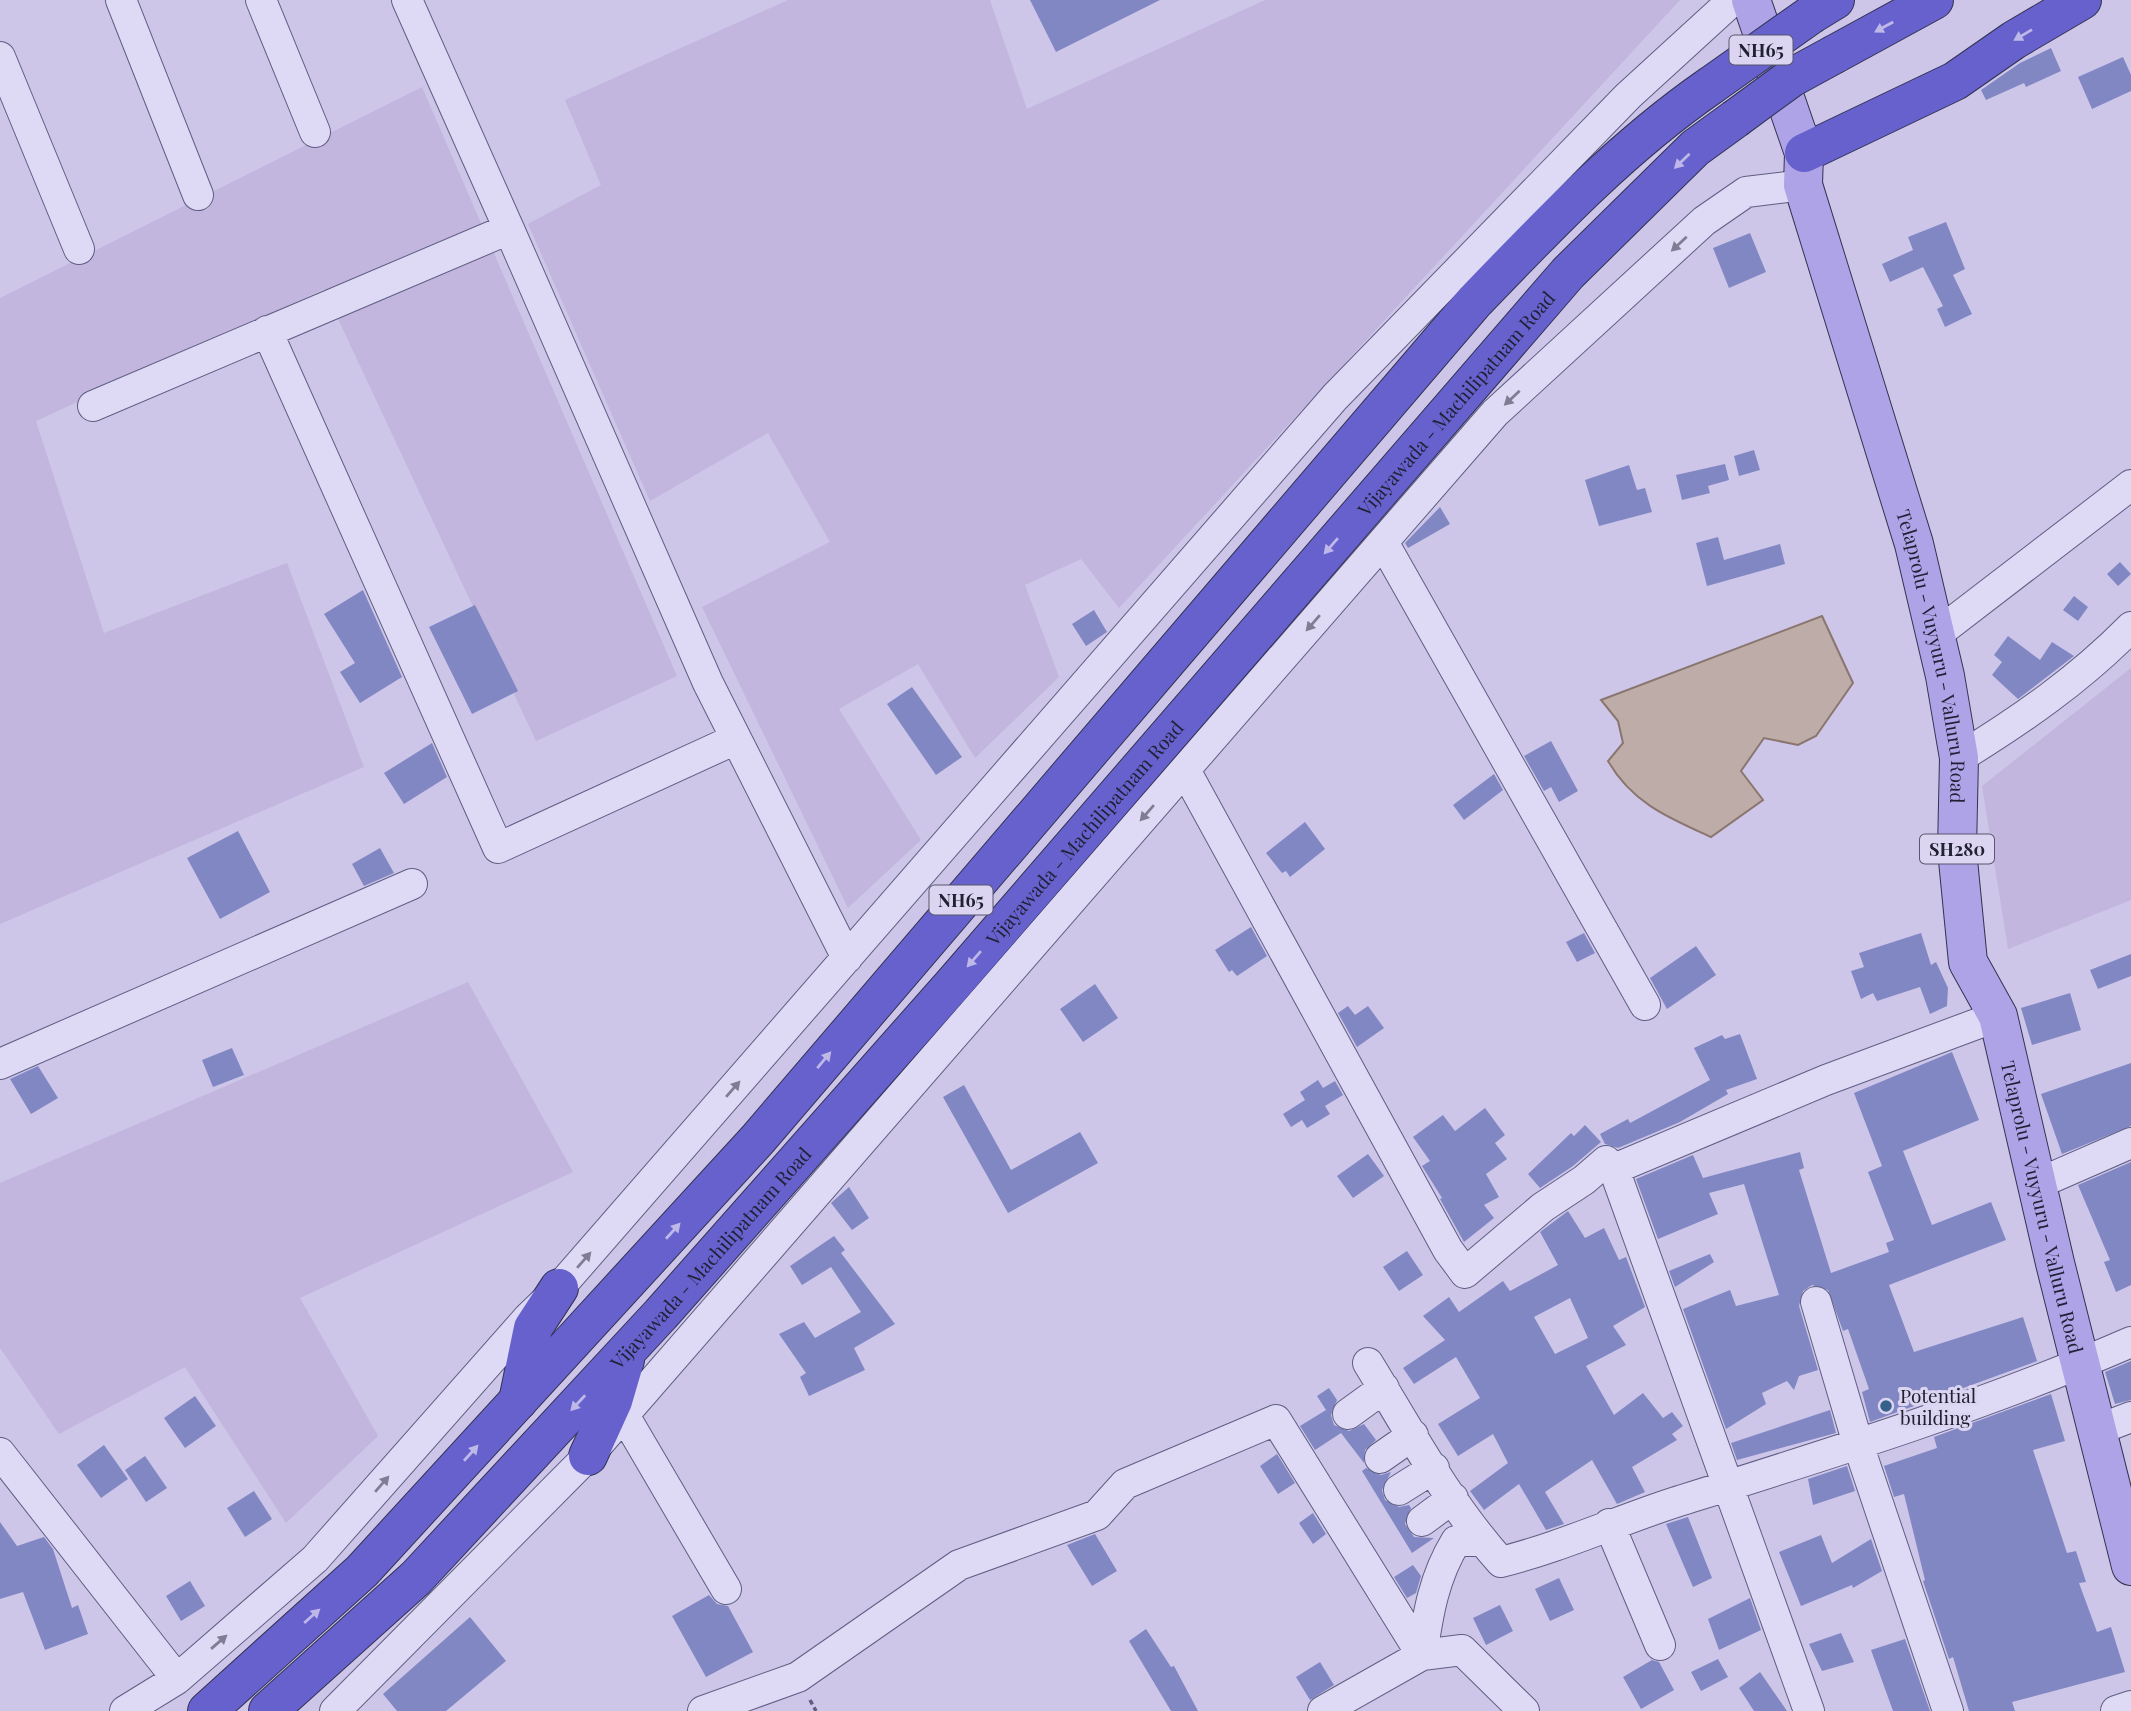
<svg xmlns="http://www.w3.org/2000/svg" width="2131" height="1711" viewBox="0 0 2131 1711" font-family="'Playfair Display',serif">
<rect width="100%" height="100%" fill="#cdc6e9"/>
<path fill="#c2b5de" d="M788,0H990L1027,109L1265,0H1680L1119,608L1081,559L1025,585L1059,677L975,758L918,664L839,709L921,840L848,908L702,607L830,542L768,433L650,501L528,224L601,185L565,100Z
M422,87L677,676L536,741L324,289L36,421L104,633L287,563L364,767L0,924V298Z
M2131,668V900L2008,949L1982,786Z
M468,982L573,1172L300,1298L378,1436L286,1523L185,1367L59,1434L0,1348V1183Z"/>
<path fill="#bdaca7" stroke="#8a766f" stroke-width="2" d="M1822,616L1853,683L1816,736L1798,745L1764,738L1741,771L1763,800L1711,837C1669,818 1632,803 1608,761L1623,743L1618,721L1601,700Z"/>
<path fill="#8187c3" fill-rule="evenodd" d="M1030,0H1160L1056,52Z
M2051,48L2061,71L2026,87L2024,83L1986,100L1981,90L2020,63Z
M2123,57L2131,75V91L2092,109L2078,77Z
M1946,222L1965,269L1953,275L1972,314L1945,327L1937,309L1943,306L1923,267L1890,282L1882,264L1913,250L1908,237Z
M1750,233L1766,272L1729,288L1713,248Z
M1754,450L1760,470L1739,476L1734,456Z
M1725,464L1729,480L1708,486L1710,493L1682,500L1676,475Z
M1629,465L1637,490L1645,488L1652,512L1599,526L1585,480Z
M1440,507L1450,524L1408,548L1405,543Z
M1718,537L1724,560L1780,544L1785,564L1707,586L1696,543Z
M2120,562L2131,574L2118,586L2107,574Z
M363,590L402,677L360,703L340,672L355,663L324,614Z
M2074,596L2088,607L2078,621L2063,610Z
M475,605L518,691L472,714L429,627Z
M1094,610L1107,632L1086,646L1072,624Z
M2008,636L2040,660L2052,642L2074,656L2018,699L1992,675L2002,662L1994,655Z
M912,687L962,757L936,775L887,704Z
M1551,741L1578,791L1559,802L1551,787L1544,791L1524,756Z
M432,743L447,777L404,804L384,773Z
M1494,774L1503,790L1464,820L1453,805Z
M1305,822L1325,849L1290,877L1286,871L1282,873L1266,853Z
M238,831L270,892L220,919L187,858Z
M380,848L394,873L364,886L352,864Z
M1251,927L1267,956L1237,976L1232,970L1229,972L1215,950Z
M1584,933L1595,953L1577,962L1566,942Z
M1921,933L1931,965L1936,962L1948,988L1947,1006L1930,1014L1920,987L1877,1001L1873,993L1861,999L1851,971L1864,967L1859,953Z
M1696,946L1716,975L1667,1009L1650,978Z
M2131,954V976L2098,989L2090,970Z
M1095,984L1118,1018L1083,1042L1060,1009Z
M2070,993L2081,1030L2032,1045L2021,1008Z
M1348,1006L1355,1015L1368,1006L1384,1028L1357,1047L1338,1013Z
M1740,1034L1757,1079L1726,1090L1728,1094L1680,1122L1618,1148L1605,1144L1600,1134L1628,1119L1630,1123L1710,1080L1694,1048L1722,1035L1725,1039Z
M232,1048L244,1075L213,1087L202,1060Z
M1952,1052L1979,1120L1903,1151L1932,1225L1991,1202L2006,1240L1889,1285L1914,1352L2023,1317L2037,1361L2040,1360L1870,1422L1862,1392L1869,1389L1848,1329L1843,1331L1828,1290L1812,1285L1803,1291L1799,1306L1818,1370L1799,1376L1794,1390L1787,1381L1762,1393L1766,1404L1726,1429L1683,1309L1730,1290L1736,1306L1779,1295L1744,1184L1709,1193L1718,1214L1658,1239L1636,1179L1693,1155L1703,1178L1800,1152L1804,1168L1799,1170L1831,1273L1889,1252L1886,1243L1894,1240L1868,1172L1882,1166L1854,1093Z
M2131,1063V1126L2062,1154L2041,1094Z
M38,1066L58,1098L31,1114L10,1079Z
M1318,1080L1323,1088L1335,1081L1343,1095L1325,1106L1330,1114L1307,1128L1302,1120L1291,1127L1283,1114L1305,1100L1300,1092Z
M964,1085L1011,1170L1080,1132L1098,1163L1008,1213L943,1097Z
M1485,1108L1505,1135L1495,1143L1507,1159L1486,1174L1499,1197L1484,1205L1494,1218L1464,1242L1440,1199L1442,1198L1422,1166L1430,1161L1413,1137L1443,1115L1455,1131Z
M1585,1125L1601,1142L1573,1166L1540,1188L1528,1174L1571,1133L1574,1136Z
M1368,1154L1384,1176L1353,1198L1337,1176Z
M2131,1162V1285L2116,1292L2104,1262L2110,1260L2078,1185Z
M849,1187L869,1218L852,1230L831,1203Z
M1568,1211L1585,1238L1604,1228L1619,1260L1626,1257L1645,1307L1613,1326L1626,1345L1586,1366L1614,1415L1643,1393L1663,1418L1672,1412L1683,1426L1672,1434L1677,1440L1632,1467L1645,1492L1617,1504L1592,1460L1545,1492L1564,1524L1546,1530L1519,1484L1484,1510L1470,1491L1508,1463L1493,1434L1458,1456L1438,1424L1480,1398L1456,1357L1414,1384L1403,1368L1445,1340L1423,1316L1449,1297L1459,1312L1503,1281L1510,1291L1558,1265L1540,1232ZM1570,1298L1588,1338L1555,1354L1534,1317Z
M834,1236L845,1250L841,1253L895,1324L854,1348L865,1370L809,1396L800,1377L806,1373L779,1334L804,1322L815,1338L861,1312L831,1267L802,1285L790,1266Z
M1407,1251L1423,1275L1399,1291L1383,1267Z
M1710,1254L1714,1262L1675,1287L1669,1271Z
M2131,1361V1400L2115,1404L2105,1372Z
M1329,1388L1337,1400L1331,1415L1334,1425L1349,1431L1364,1424L1376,1440L1365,1450L1364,1463L1341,1433L1315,1450L1300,1426L1326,1410L1317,1396Z
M2051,1394L2065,1441L2033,1450L2067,1553L2076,1551L2086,1582L2079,1583L2097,1632L2111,1627L2125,1672L2012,1702L2015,1711H1969L1953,1657L1949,1659L1923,1581L1925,1580L1904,1494L1894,1497L1884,1466L1937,1448L1934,1437Z
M195,1396L216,1426L185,1448L164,1418Z
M1830,1410L1836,1433L1737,1460L1731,1443Z
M104,1445L128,1479L101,1498L77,1465Z
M1277,1454L1295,1483L1278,1494L1260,1466Z
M145,1456L167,1488L146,1502L125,1470Z
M1847,1466L1855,1491L1813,1505L1808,1479Z
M1366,1468L1381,1475L1391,1472L1382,1490L1385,1500L1399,1507L1409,1505L1411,1508L1405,1524L1414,1537L1434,1538L1412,1553L1362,1471Z
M254,1491L272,1519L245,1537L227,1508Z
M1313,1513L1326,1534L1313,1544L1299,1523Z
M1688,1517L1712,1578L1693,1587L1666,1524Z
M0,1522L17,1546L44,1537L53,1549L72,1608L78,1605L88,1634L45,1650L23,1592L0,1599Z
M1095,1534L1117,1571L1092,1586L1067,1545Z
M1821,1535L1832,1563L1871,1539L1882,1571L1853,1588L1852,1585L1801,1606L1779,1552Z
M1413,1565L1421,1576L1416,1593L1407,1598L1394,1577Z
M1559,1578L1574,1610L1550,1621L1535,1589Z
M190,1581L205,1606L181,1621L166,1596Z
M709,1595L717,1604L728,1606L753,1652L706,1677L672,1616Z
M1750,1598L1761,1630L1719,1650L1708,1619Z
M1500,1605L1513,1631L1486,1645L1473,1618Z
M470,1617L506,1661L446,1711H397L383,1694Z
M1146,1629L1171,1667L1174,1666L1198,1711H1171L1129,1641Z
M1841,1633L1854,1662L1822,1671L1809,1644Z
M1905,1639L1930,1711H1893L1871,1650Z
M1718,1659L1728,1677L1701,1691L1691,1672Z
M1652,1660L1659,1662L1674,1690L1641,1709L1623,1677Z
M1320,1662L1334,1685L1310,1700L1296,1677Z
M1760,1672L1787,1711H1754L1739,1688Z"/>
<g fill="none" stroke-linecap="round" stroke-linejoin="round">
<defs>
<path id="minor" d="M121,0L198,195
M261,0L315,132
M407,0L509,229
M0,57L79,249
M267,331L498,848L736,739
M93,406L509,229L708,683L847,958
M1383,542L1645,1005
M1933,637L2131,485
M1959,758C2021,720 2080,679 2131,627
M1185,770L1448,1250L1465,1273L1543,1207L1584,1180L1606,1161L1614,1169L1809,1711
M0,1064L412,884
M1614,1169L1826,1080L1998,1016
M2037,1184L2131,1143
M1816,1302L1858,1444L1948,1711
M1368,1363C1409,1430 1448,1503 1501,1562C1561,1547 1617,1521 1676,1502C1829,1454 1984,1406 2131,1342
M1348,1414L1384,1388
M624,1415L726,1589
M2097,1430L2131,1417
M0,1453L177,1679
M1380,1458L1413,1435
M1399,1490L1434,1468
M1422,1521L1453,1498
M1609,1524L1660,1645
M1422,1655C1428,1613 1434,1577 1456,1541H1482
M125,1711L177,1679L315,1559L528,1318L559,1288L1335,397L1628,96L1733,0
M335,1711L588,1456L1495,413L1704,221L1746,192L1803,185
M703,1711L798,1677L959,1565L1097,1515L1125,1484L1276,1420L1422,1655
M1323,1711L1422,1655L1462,1650L1524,1711
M2116,1711L2131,1706"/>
<g id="major">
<path id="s1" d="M1751,0L1804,153L1803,185L1914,544L1945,676L1959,758L1957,850L1968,962L1998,1016L2055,1263L2131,1566"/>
</g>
<g id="highway">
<path d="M1812,14L1835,0"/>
<path d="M1835,54L1934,0"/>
<path d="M1804,153L1955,81L2014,40L2082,0"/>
<path d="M518,1401L533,1328L559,1288"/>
<path d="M588,1456L613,1401L625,1360"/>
<path d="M207,1711L362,1571L758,1139L1474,302C1548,225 1622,147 1710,86"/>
<path id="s2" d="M268,1711L416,1578L661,1314L954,983L1568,273L1695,148L1735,119"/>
</g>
</defs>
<use href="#minor" stroke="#5f5e82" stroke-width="32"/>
<use href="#major" stroke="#323351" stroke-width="40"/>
<use href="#highway" stroke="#323351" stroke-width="40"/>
<path stroke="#5f5e82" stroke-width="3.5" stroke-dasharray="5 3.5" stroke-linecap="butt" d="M810,1700L816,1711"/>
<use href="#minor" stroke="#ded9f5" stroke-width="30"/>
<use href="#major" stroke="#afa3e8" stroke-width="38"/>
<use href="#highway" stroke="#6761ce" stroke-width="38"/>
<defs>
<path id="highway-bridge" d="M1710,86L1812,14
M1735,119L1791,78L1835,54"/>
</defs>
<use href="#highway-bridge" stroke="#323351" stroke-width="40" stroke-linecap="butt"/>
<use href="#highway-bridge" stroke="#6761ce" stroke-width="38"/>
</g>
<defs><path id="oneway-solid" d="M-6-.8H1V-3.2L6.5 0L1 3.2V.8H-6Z" transform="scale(1.75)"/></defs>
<g fill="#beb8e8">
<use href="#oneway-solid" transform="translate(1884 27) rotate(151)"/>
<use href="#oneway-solid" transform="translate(2023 35) rotate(149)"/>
<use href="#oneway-solid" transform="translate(1682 161) rotate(136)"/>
<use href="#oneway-solid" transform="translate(1331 546) rotate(131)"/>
<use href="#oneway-solid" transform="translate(974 959) rotate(131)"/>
<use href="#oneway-solid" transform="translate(824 1060) rotate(-50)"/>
<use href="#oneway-solid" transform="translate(673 1231) rotate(-48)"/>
<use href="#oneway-solid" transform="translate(578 1403) rotate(133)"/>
<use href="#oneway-solid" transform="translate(471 1453) rotate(-48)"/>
<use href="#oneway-solid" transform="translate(312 1616) rotate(-42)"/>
</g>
<g fill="#7f7d94">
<use href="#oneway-solid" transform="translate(1679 244) rotate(137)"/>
<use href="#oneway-solid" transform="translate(1512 398) rotate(137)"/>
<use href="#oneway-solid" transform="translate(1313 623) rotate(131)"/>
<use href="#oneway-solid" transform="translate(1147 813) rotate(131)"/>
<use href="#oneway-solid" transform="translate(733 1089) rotate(-49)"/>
<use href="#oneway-solid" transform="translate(584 1260) rotate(-49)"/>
<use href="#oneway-solid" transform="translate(382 1484) rotate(-49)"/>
<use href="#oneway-solid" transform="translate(219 1642) rotate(-41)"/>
</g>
<circle fill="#35618a" stroke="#dbd5f1" stroke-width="2.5" cx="1886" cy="1406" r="7"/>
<g text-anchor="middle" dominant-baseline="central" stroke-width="6" stroke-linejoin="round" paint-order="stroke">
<g fill="#dbd5f1" stroke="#58576d" stroke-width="2">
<rect x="1729.5" y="35.5" width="63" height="29" rx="5"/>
<rect x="1920" y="834.5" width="74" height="29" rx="5"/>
<rect x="929.5" y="885.5" width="63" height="29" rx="5"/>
</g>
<g font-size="18" font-weight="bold" fill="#202134">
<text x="1761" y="50">NH65</text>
<text x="1957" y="849">SH280</text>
<text x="961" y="900">NH65</text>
</g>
<g font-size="19" fill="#202134" stroke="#dbd5f1">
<text stroke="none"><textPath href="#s2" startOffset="1768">Vijayawada - Machilipatnam Road</textPath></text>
<text stroke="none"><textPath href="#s1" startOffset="684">Telaprolu - Vuyyuru - Valluru Road</textPath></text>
<text stroke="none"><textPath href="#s2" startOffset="1200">Vijayawada - Machilipatnam Road</textPath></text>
<text stroke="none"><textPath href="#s1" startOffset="1251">Telaprolu - Vuyyuru - Valluru Road</textPath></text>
<text stroke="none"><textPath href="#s2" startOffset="634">Vijayawada - Machilipatnam Road</textPath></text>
</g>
<g font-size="19" fill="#202134" stroke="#dbd5f1" text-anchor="start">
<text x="1900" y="1395">Potential<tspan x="1900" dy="22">building</tspan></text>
</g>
</g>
</svg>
